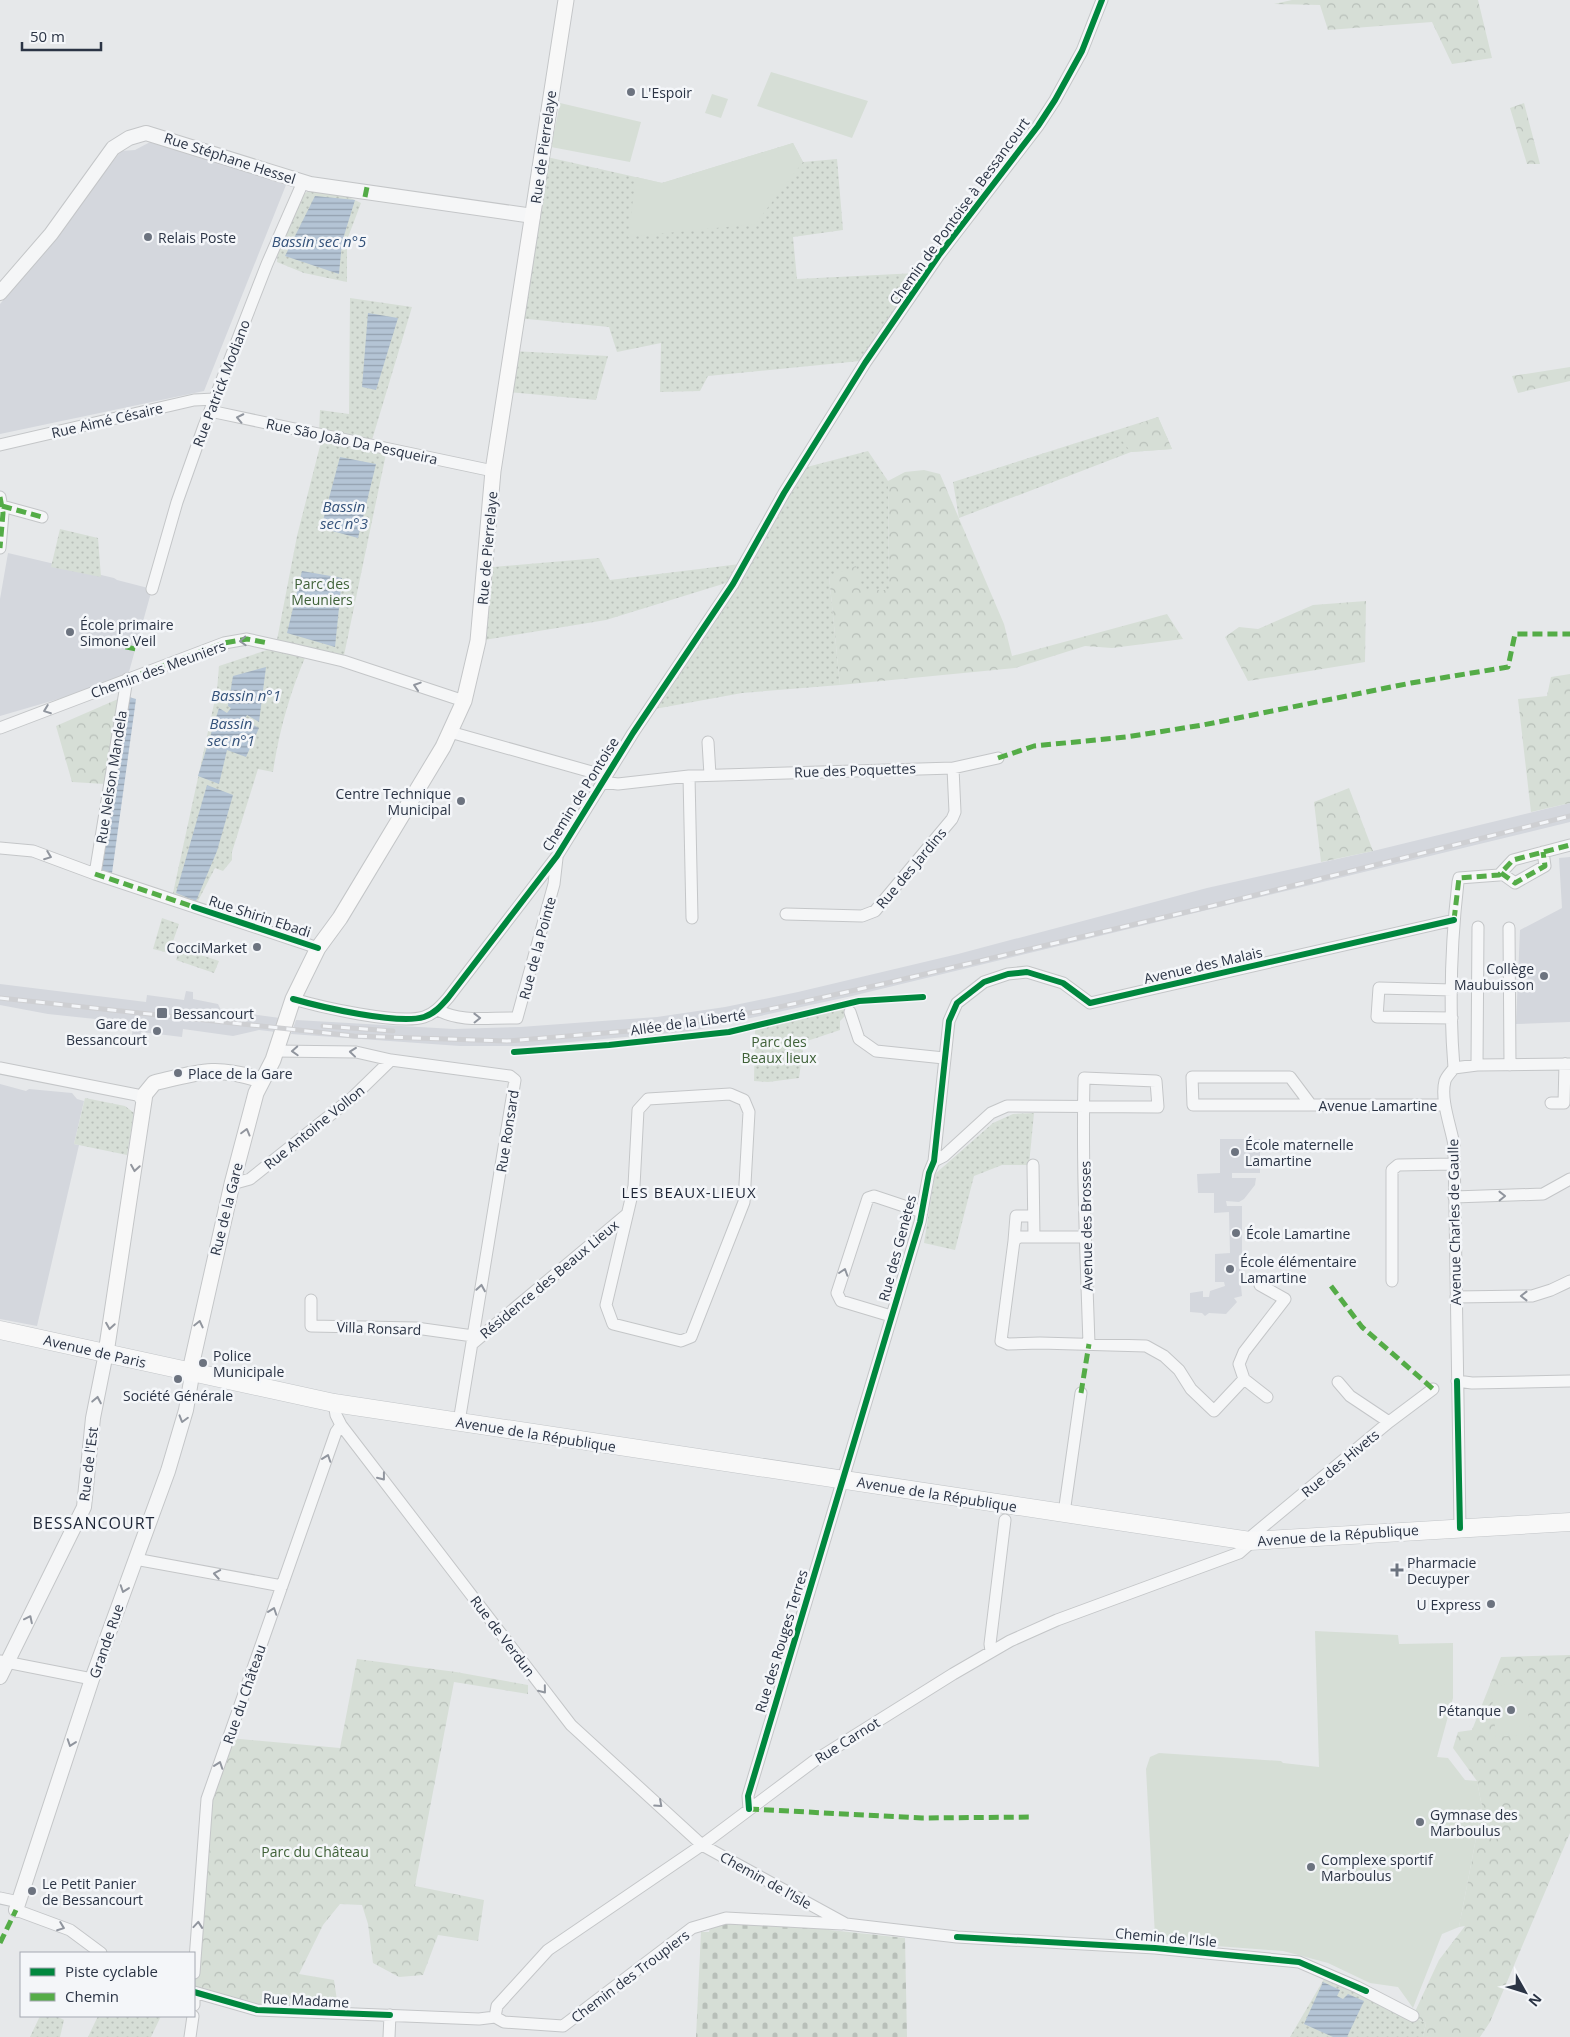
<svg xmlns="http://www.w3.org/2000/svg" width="1570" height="2037" viewBox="0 0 1570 2037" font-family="'Open Sans',sans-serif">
<defs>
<pattern id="green-dots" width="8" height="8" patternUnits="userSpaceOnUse" patternTransform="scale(1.25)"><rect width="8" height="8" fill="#d6ded6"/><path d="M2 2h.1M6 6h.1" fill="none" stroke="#b8bfb9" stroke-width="1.8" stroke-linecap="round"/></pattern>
<pattern id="forest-crowns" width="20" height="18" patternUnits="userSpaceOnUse" patternTransform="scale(1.25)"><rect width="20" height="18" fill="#d6ded6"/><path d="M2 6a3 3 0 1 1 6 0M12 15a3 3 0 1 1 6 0" fill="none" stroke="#b8bfb9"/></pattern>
<pattern id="cemetery-stones" width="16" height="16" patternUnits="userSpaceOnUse" patternTransform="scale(1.25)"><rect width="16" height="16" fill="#d6ded6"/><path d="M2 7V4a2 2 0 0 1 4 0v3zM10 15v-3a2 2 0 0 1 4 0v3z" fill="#b8bfb9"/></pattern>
<pattern id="water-rules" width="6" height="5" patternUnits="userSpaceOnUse" patternTransform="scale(1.25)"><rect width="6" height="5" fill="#b4c4d5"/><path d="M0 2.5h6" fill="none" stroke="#93a0af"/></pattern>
</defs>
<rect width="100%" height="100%" fill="#e6e8ea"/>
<path fill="#d4d7dd" d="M152,141L286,185L204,391L0,434V304L48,247L121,151L135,150Z
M8,553L114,578L117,580L152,589L127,679L0,716V599Z
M1570,803V822L852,996L691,1031L527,1046H460L291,1034L296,1020L454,1029L520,1027L657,1017L725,1007L798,992L958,954L1207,888L1373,851Z
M1570,857V1022L1516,1024L1520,930L1562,908L1559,858Z
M0,984L146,1002L147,995L184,1000L186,991L193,992V999L218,1004L221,1010L280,1018L276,1032L259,1030L233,1036L183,1029L182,1037L141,1032L140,1037L132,1036L133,1023L48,1014L0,1005Z
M0,1084L26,1091L29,1089L72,1093L77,1099L84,1101L74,1144L79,1145L37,1326L0,1319Z
M1220,1139H1260V1173H1232V1178H1256L1255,1185L1244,1199L1239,1202L1226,1201L1227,1206H1242V1282H1239V1285L1241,1286L1242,1296L1234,1298L1237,1302L1226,1314L1209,1313L1205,1316L1202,1313L1190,1312V1293L1203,1291V1297H1209L1210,1291L1225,1286L1224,1282H1215V1254L1230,1253L1229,1212L1214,1213V1193H1198L1197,1174L1220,1173Z"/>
<path fill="url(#green-dots)" d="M793,143L803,162L837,159L843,230L793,237L797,279L917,273L927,278L868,366L860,361L708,376L700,391L660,392L661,343L617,352L609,327L517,318L547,157L662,183Z
M311,189L334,190L361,203L347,240V282L304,273L277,262L278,249L304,194Z
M350,298L412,307L372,440L319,432L320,410L349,414Z
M512,351L608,356L596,400L507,392Z
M1158,417L1172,449L1131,452L959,518L953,482Z
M321,442L386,454L342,665L307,653C290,692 279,731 273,772L258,769L232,852V860L223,871L215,868L197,903L173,893L217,690L219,666L267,650L303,653L276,645L297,536Z
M868,451L888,481L889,590L863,591L829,576L840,685L742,693L649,710L739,579L606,620L478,641L482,568L599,558L610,580L748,563L805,465L807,467Z
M60,529L98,538L101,577L51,567Z
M162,918L179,924L169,953L153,949Z
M180,948L219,961L214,973L176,960Z
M846,1008L848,1013L840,1021V1030L804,1042L799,1078L768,1082L754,1081L755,1029Z
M85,1098L125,1106L134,1113L127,1155L74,1144Z
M1034,1113L1029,1165H1002L974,1176L955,1250L924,1243L935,1174L993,1123L1013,1114Z
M1327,1974L1426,2023L1423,2037H1290Z
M40,2016H56L64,2020L60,2037H30Z
M98,2016H161L151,2037H88Z"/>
<path fill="url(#forest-crowns)" d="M1292,0H1478L1492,58L1452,64L1432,22L1328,30L1320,5L1274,4Z
M1524,103L1540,164H1527L1510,108Z
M1570,367V381L1518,393L1512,376Z
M1158,417L1172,449L1131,452L1115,432Z
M924,470L940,474L1004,624L1012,656L1167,614L1183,639L1112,648L1085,646L1015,668L840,685L829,576L856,566L863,590H889L888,481L905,472Z
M1366,601L1365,662L1248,681L1225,637L1239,627L1258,629L1313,605Z
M1570,674V803L1531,812L1518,699L1547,696L1551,677Z
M118,699L105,784L72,782L56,726Z
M1349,788L1373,851L1321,862L1314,802Z
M1570,1655V1833L1490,2022L1480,2037H1423L1426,2023L1413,2016L1439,1960L1465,1926L1459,1927L1482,1807L1477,1781L1453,1748L1458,1732L1472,1730L1501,1657Z
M357,1659L456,1672L528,1685V1694L454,1682L415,1886L484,1900L478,1941L438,1935L423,1975L399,1977L373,1963L368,1924L362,1905L340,1904L323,1925L299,1974L334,1980L339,2014L257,2010L194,1992L207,1799L229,1738L340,1748Z"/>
<path fill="url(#cemetery-stones)" d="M725,1922L826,1927L830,1930L905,1938L907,2037H696L701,1932H709L710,1928Z"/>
<path fill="#d6ded6" d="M771,72L868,101L852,138L757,106Z
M712,94L728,99L721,118L705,113Z
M560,103L641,122L630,162L551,147Z
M793,143L803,162L755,224L628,237L636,177L662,183Z
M1315,1631L1398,1635L1399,1644L1453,1643V1698L1437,1757L1448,1758L1465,1780L1477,1781L1482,1807L1459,1927L1442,1934L1413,2008L1398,1987L1370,1983L1328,1963L1283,1951L1164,1942L1159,1936H1155L1146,1769L1150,1757L1159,1753L1281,1761L1283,1763L1319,1767Z
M1525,1683L1530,1734L1496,1737L1491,1686Z"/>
<path fill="url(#water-rules)" d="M315,196L355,200L342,242L339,274L285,256Z
M368,313L398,318L376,390L362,387Z
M340,457L376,464L358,538L321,528Z
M302,571L342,578L335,647L287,633Z
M266,667L259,722L247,715L244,720L259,728L246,757L227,750L219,784L198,776L219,708L227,713L231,708L228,706L233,676Z
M129,697L136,699L112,873L101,870Z
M207,785L233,795L217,851L196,901L176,893Z
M1323,1982L1340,1990L1337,1996L1343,1999L1348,1994L1364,2001L1347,2037H1333L1304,2024Z"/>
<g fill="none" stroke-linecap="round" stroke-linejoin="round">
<defs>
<path id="minor" d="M210,411L493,471
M0,445L194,400L215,399
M0,497L3,513L0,548
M2,506L42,517
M152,589L177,502L204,426L267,264L303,182
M0,728L224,643L247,639L292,649L343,661L464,701
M450,732L606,776
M708,742L710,775
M689,776L692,918
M602,782L618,784L689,776L953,768L998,758
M0,848L33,851L95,874L318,948
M1501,873L1515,883L1545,866L1543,852
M95,874L127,679
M786,914L862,916L875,911L952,819L955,812L953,768
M1509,928L1510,1065
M293,999C321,1007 398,1025 424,1017C434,1014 441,1006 448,998L557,856L633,733L733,584L784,493L865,363L939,255L1038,126L1055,100L1082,51L1102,0
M438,1010C462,1023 490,1017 517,1018L554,884L557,858
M850,1012L859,1039L876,1051L944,1058
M1452,1018L1377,1017L1379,988L1452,990
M275,1051L356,1052L391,1060L510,1076L515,1080L459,1422
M1477,1065L1478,927
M0,1068L137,1095L144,1102
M1454,1068L1477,1065L1570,1064
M730,1094L744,1100L749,1112L744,1202L691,1337L681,1341L613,1324L606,1305L634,1186L638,1110L648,1099Z
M1551,1103H1564L1565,1064
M1311,1105L1290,1077H1192L1193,1105H1445
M934,1161L944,1156L991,1113L1007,1106L1158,1107L1156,1081L1084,1078C1082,1166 1086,1255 1089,1344
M1033,1165L1034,1237
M232,1184L250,1179L353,1097L391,1060
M1454,1197L1543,1194L1570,1179
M1085,1237H1019L1014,1241L1001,1341L1008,1344L1040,1343L1146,1346L1164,1356L1179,1370L1191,1389L1214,1411L1244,1379L1267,1397
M1014,1241L1016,1216H1033
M1392,1281V1170L1398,1165L1454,1164
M1456,1297L1532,1296L1551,1290L1570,1281
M311,1300V1326L416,1328L473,1336
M891,1316L841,1301L837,1293L868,1198L874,1196L922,1212
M472,1344L626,1215
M1244,1379L1239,1364L1244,1352L1285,1299L1260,1285
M1457,1381L1472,1383L1570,1381
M1338,1382L1350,1396L1389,1422
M334,1403L336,1415L341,1425L571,1725L702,1845L846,1924L957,1937L1155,1948L1299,1962L1357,1987L1413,2016
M1064,1513L1081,1393
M1460,1528L1454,1145C1451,1127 1440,1099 1445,1081C1446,1077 1451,1072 1454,1068C1449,1007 1451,943 1458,882L1459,878L1499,875L1513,860L1570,845
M135,1559L282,1586
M991,1651L990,1644L1005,1520
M0,1661L92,1679
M749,1809L748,1796L920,1222L929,1173L934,1161L949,1021L957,1003L984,982L1008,974L1027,972L1063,983L1090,1003L1454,920
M0,1898L19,1902
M16,1910L70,1930L101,1953
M194,1973L207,1799L336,1432L341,1425
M194,1992L257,2010L479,2019L495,2017L504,2022L563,2026
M194,1996V2005
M495,2017L497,2006L548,1950L702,1845L814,1761L953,1674L1010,1641L1057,1620L1239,1553L1247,1546L1253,1535L1389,1422L1433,1389
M563,2026L692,1928L726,1918L842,1924
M190,2037L193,2016
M389,2037L390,2015"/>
<path id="tertiary" d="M0,293L51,234L113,148L129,138L146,133L310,184L533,216
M0,1677L84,1507L93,1418L106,1353
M16,1910L92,1679L168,1471L186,1410L191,1381L190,1371"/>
<path id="secondary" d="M106,1353L145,1094L154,1083C199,1072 215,1065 261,1080
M190,1371L232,1184L256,1093L273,1060L293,999L318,948L340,918L443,747L464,701L478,641L493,471L566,0"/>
<path id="primary" d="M0,1330L334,1403L1250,1541L1570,1522"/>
</defs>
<use href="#minor" stroke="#c4c6c8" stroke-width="13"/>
<use href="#tertiary" stroke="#c4c6c8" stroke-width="16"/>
<use href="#secondary" stroke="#c4c6c8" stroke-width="17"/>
<use href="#primary" stroke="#c2c5c8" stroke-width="19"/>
<use href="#minor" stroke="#f5f6f7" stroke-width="11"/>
<use href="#tertiary" stroke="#f5f6f7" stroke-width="14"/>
<use href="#secondary" stroke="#f8f8f8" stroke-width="15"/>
<use href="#primary" stroke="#f8f8f8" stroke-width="18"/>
<defs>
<path id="rail" d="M0,998L354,1036L507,1041L641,1030L761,1011L887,983L1220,904L1570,816
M323,1026L393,1031"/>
</defs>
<use href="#rail" stroke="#cecfd2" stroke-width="5"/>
<use href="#rail" stroke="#f4f6f9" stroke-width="3" stroke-dasharray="9" stroke-linecap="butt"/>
<path stroke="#54ac47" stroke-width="5" stroke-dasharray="10 5" stroke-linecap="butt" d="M365,197L367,187
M0,497L3,513L0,548
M2,506L42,517
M96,641L136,649
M127,679L224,643L247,639L268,643
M998,758L1034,746L1126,737L1203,725L1411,683L1508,667L1515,634H1570
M1501,873L1515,883L1545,866L1543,852
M95,874L197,908
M1454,920L1459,878L1499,875L1513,860L1570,845
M1331,1286L1362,1327L1433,1389
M1081,1393L1089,1344
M749,1809L922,1818L1033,1817
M0,1943L16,1910"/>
<defs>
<path id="cycleway" d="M194,907L318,948
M293,999C321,1007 398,1025 424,1017C434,1014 441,1006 448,998L557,856L633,733L733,584L784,493L865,363L939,255L1038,126L1055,100L1082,51L1102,0
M514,1052L609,1045L729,1032L859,1001L923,997
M1457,1381L1460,1528
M749,1809L748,1796L920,1222L929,1173L934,1161L949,1021L957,1003L984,982L1008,974L1027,972L1063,983L1090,1003L1454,920
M957,1937L1155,1948L1299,1962L1366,1991
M194,1992L257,2010L390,2015"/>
</defs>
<use href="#cycleway" stroke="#f4f6f9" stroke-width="9"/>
<use href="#cycleway" stroke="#00873e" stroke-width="6"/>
</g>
<defs><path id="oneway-chevron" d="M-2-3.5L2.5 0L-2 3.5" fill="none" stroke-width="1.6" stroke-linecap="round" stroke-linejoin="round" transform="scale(1.25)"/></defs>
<g stroke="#90959e">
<use href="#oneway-chevron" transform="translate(240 418) rotate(-168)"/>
<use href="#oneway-chevron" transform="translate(243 641) rotate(177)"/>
<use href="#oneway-chevron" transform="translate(417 686) rotate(-162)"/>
<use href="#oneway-chevron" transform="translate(47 710) rotate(159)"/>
<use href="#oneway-chevron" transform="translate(48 856) rotate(21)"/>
<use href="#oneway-chevron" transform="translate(477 1018) rotate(-1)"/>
<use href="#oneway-chevron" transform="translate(295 1051) rotate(177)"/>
<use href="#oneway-chevron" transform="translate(353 1052) rotate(-174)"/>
<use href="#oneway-chevron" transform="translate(1502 1196) rotate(-1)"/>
<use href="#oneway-chevron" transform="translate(844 1272) rotate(-72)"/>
<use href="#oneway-chevron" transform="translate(481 1288) rotate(-81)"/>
<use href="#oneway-chevron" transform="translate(1524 1296) rotate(180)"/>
<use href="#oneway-chevron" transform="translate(97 1400) rotate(-79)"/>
<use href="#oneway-chevron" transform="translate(183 1419) rotate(106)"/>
<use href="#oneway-chevron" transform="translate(327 1458) rotate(-71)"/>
<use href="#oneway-chevron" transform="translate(382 1477) rotate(52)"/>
<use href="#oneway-chevron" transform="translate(217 1574) rotate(-170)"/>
<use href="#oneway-chevron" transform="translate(124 1589) rotate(109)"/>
<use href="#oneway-chevron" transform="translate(273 1611) rotate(-71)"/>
<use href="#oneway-chevron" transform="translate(29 1619) rotate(-64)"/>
<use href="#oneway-chevron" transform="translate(543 1690) rotate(51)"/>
<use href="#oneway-chevron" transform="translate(71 1743) rotate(109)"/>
<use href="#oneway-chevron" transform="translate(219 1765) rotate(-71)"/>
<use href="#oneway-chevron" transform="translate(659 1804) rotate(42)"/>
<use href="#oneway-chevron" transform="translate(198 1925) rotate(-85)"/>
<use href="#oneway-chevron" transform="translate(61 1927) rotate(21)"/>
</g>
<g stroke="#92969e">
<use href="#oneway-chevron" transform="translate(246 1132) rotate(-75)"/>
<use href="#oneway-chevron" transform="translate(135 1168) rotate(99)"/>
<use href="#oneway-chevron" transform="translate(199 1324) rotate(-77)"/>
<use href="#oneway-chevron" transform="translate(110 1326) rotate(99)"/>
</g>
<g fill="#6c737f" stroke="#f4f6f9" stroke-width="2">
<circle cx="631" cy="92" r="5"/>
<circle cx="148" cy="237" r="5"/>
<circle cx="70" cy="632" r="5"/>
<circle cx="461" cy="801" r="5"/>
<circle cx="257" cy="947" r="5"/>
<circle cx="1544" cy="976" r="5"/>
<rect x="156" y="1007" width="12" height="12" rx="2.5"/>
<circle cx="157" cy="1031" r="5"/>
<circle cx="178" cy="1073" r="5"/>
<circle cx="1235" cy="1152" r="5"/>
<circle cx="1236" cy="1233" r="5"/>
<circle cx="1230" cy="1269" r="5"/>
<circle cx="203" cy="1363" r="5"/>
<circle cx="178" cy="1379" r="5"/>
<path d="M1394.5 1562.5h5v5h5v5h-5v5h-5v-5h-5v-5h5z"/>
<circle cx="1491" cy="1604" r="5"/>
<circle cx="1511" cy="1710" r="5"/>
<circle cx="1420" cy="1822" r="5"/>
<circle cx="1311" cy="1867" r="5"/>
<circle cx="32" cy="1891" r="5"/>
</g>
<g text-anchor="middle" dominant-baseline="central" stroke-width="5" stroke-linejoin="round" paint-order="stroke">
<g font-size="14" fill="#2b3445" stroke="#f4f6f9" text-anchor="start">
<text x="641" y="92">L'Espoir</text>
<text x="158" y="237">Relais Poste</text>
<text x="80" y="624">École primaire<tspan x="80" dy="16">Simone Veil</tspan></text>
<text x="451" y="793" text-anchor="end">Centre Technique<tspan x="451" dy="16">Municipal</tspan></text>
<text x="247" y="947" text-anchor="end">CocciMarket</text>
<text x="1534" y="968" text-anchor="end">Collège<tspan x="1534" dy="16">Maubuisson</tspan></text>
<text x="173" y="1013">Bessancourt</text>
<text x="147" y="1023" text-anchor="end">Gare de<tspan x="147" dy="16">Bessancourt</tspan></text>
<text x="188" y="1073">Place de la Gare</text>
<text x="1245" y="1144">École maternelle<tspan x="1245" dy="16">Lamartine</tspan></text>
<text x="1246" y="1233">École Lamartine</text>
<text x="1240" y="1261">École élémentaire<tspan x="1240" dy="16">Lamartine</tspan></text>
<text x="213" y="1355">Police<tspan x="213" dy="16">Municipale</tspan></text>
<text x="178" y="1395" text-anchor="middle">Société Générale</text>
<text x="1407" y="1562">Pharmacie<tspan x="1407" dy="16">Decuyper</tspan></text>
<text x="1481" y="1604" text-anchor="end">U Express</text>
<text x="1501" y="1710" text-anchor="end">Pétanque</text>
<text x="1430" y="1814">Gymnase des<tspan x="1430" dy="16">Marboulus</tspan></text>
<text x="1321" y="1859">Complexe sportif<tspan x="1321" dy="16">Marboulus</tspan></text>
<text x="42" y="1883">Le Petit Panier<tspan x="42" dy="16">de Bessancourt</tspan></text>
</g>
<g font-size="14" fill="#2b3445" stroke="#f4f6f9">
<text transform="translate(543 147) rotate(-82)">Rue de Pierrelaye</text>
<text transform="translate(230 158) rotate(18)">Rue Stéphane Hessel</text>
<text transform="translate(959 211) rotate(-54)">Chemin de Pontoise à Bessancourt</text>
<text transform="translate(221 383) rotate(-69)">Rue Patrick Modiano</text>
<text transform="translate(107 420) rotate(-13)">Rue Aimé Césaire</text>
<text transform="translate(352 441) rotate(12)">Rue São João Da Pesqueira</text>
<text transform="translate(487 548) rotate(-85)">Rue de Pierrelaye</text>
<text transform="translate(158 669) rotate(-20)">Chemin des Meuniers</text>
<text transform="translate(855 770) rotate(-2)">Rue des Poquettes</text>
<text transform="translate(111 777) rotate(-81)">Rue Nelson Mandela</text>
<text transform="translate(580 794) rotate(-58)">Chemin de Pontoise</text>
<text transform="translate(911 868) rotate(-50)">Rue des Jardins</text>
<text transform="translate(260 916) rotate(18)">Rue Shirin Ebadi</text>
<text transform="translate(537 948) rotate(-75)">Rue de la Pointe</text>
<text transform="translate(1203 965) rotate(-13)">Avenue des Malais</text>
<text transform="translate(688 1022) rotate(-8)">Allée de la Liberté</text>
<text x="1378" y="1105">Avenue Lamartine</text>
<text transform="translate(314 1127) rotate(-39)">Rue Antoine Vollon</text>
<text transform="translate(507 1131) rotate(-81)">Rue Ronsard</text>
<text transform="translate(226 1209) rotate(-76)">Rue de la Gare</text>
<text transform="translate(1454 1222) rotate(-91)">Avenue Charles de Gaulle</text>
<text transform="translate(1086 1226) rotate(-91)">Avenue des Brosses</text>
<text transform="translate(897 1248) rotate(-75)">Rue des Genètes</text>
<text transform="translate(549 1279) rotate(-40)">Résidence des Beaux Lieux</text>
<text transform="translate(379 1328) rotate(2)">Villa Ronsard</text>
<text transform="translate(95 1351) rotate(13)">Avenue de Paris</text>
<text transform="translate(536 1434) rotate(9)">Avenue de la République</text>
<text transform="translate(1340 1463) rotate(-40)">Rue des Hivets</text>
<text transform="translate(88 1464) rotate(-83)">Rue de l'Est</text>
<text transform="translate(937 1494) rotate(9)">Avenue de la République</text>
<text transform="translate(1338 1535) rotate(-4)">Avenue de la République</text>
<text transform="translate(503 1636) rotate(53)">Rue de Verdun</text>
<text transform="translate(106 1641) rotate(-71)">Grande Rue</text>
<text transform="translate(781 1641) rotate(-73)">Rue des Rouges Terres</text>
<text transform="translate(244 1694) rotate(-71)">Rue du Château</text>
<text transform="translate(847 1740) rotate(-32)">Rue Carnot</text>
<text transform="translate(766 1880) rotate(29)">Chemin de l’Isle</text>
<text transform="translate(1166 1937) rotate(5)">Chemin de l’Isle</text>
<text transform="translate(630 1976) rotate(-37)">Chemin des Troupiers</text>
<text transform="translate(306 2000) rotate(3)">Rue Madame</text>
</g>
<g font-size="14" fill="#3f6138" stroke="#f4f6f9">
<text x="322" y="583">Parc des<tspan x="322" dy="16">Meuniers</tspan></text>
<text x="779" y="1041">Parc des<tspan x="779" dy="16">Beaux lieux</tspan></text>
<text x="315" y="1851">Parc du Château</text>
</g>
<g font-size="15" font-style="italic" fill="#34527a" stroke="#f4f6f9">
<text x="319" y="241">Bassin sec n°5</text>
<text x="344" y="506">Bassin<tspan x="344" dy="17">sec n°3</tspan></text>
<text x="246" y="695">Bassin n°1</text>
<text x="231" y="723">Bassin<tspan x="231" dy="17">sec n°1</tspan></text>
</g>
<g font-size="15" letter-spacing="1" fill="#1d2536" stroke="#f4f6f9">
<text x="689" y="1192">LES BEAUX-LIEUX</text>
</g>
<g font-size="16" letter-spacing="1" fill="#1d2536" stroke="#f4f6f9">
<text x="94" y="1523">BESSANCOURT</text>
</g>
</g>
<rect x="20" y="1952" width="175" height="65" fill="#f4f6f9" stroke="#a4a8b1"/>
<rect x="30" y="1968" width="25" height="8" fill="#00873e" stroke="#a4a8b1"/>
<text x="65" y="1977" font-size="15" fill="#2b3445">Piste cyclable</text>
<rect x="30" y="1993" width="25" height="8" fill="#54ac47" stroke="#a4a8b1"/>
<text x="65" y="2002" font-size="15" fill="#2b3445">Chemin</text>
<g transform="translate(1525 1992) rotate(129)" stroke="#f4f6f9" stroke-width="4" paint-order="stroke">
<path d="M0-4L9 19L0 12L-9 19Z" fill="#2b3445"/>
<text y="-8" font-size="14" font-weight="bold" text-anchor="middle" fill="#2b3445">N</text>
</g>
<path d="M22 42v8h79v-8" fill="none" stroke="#2b3445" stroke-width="2.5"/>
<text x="30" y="42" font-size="15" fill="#2b3445" stroke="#f4f6f9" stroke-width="4" paint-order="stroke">50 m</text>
</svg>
